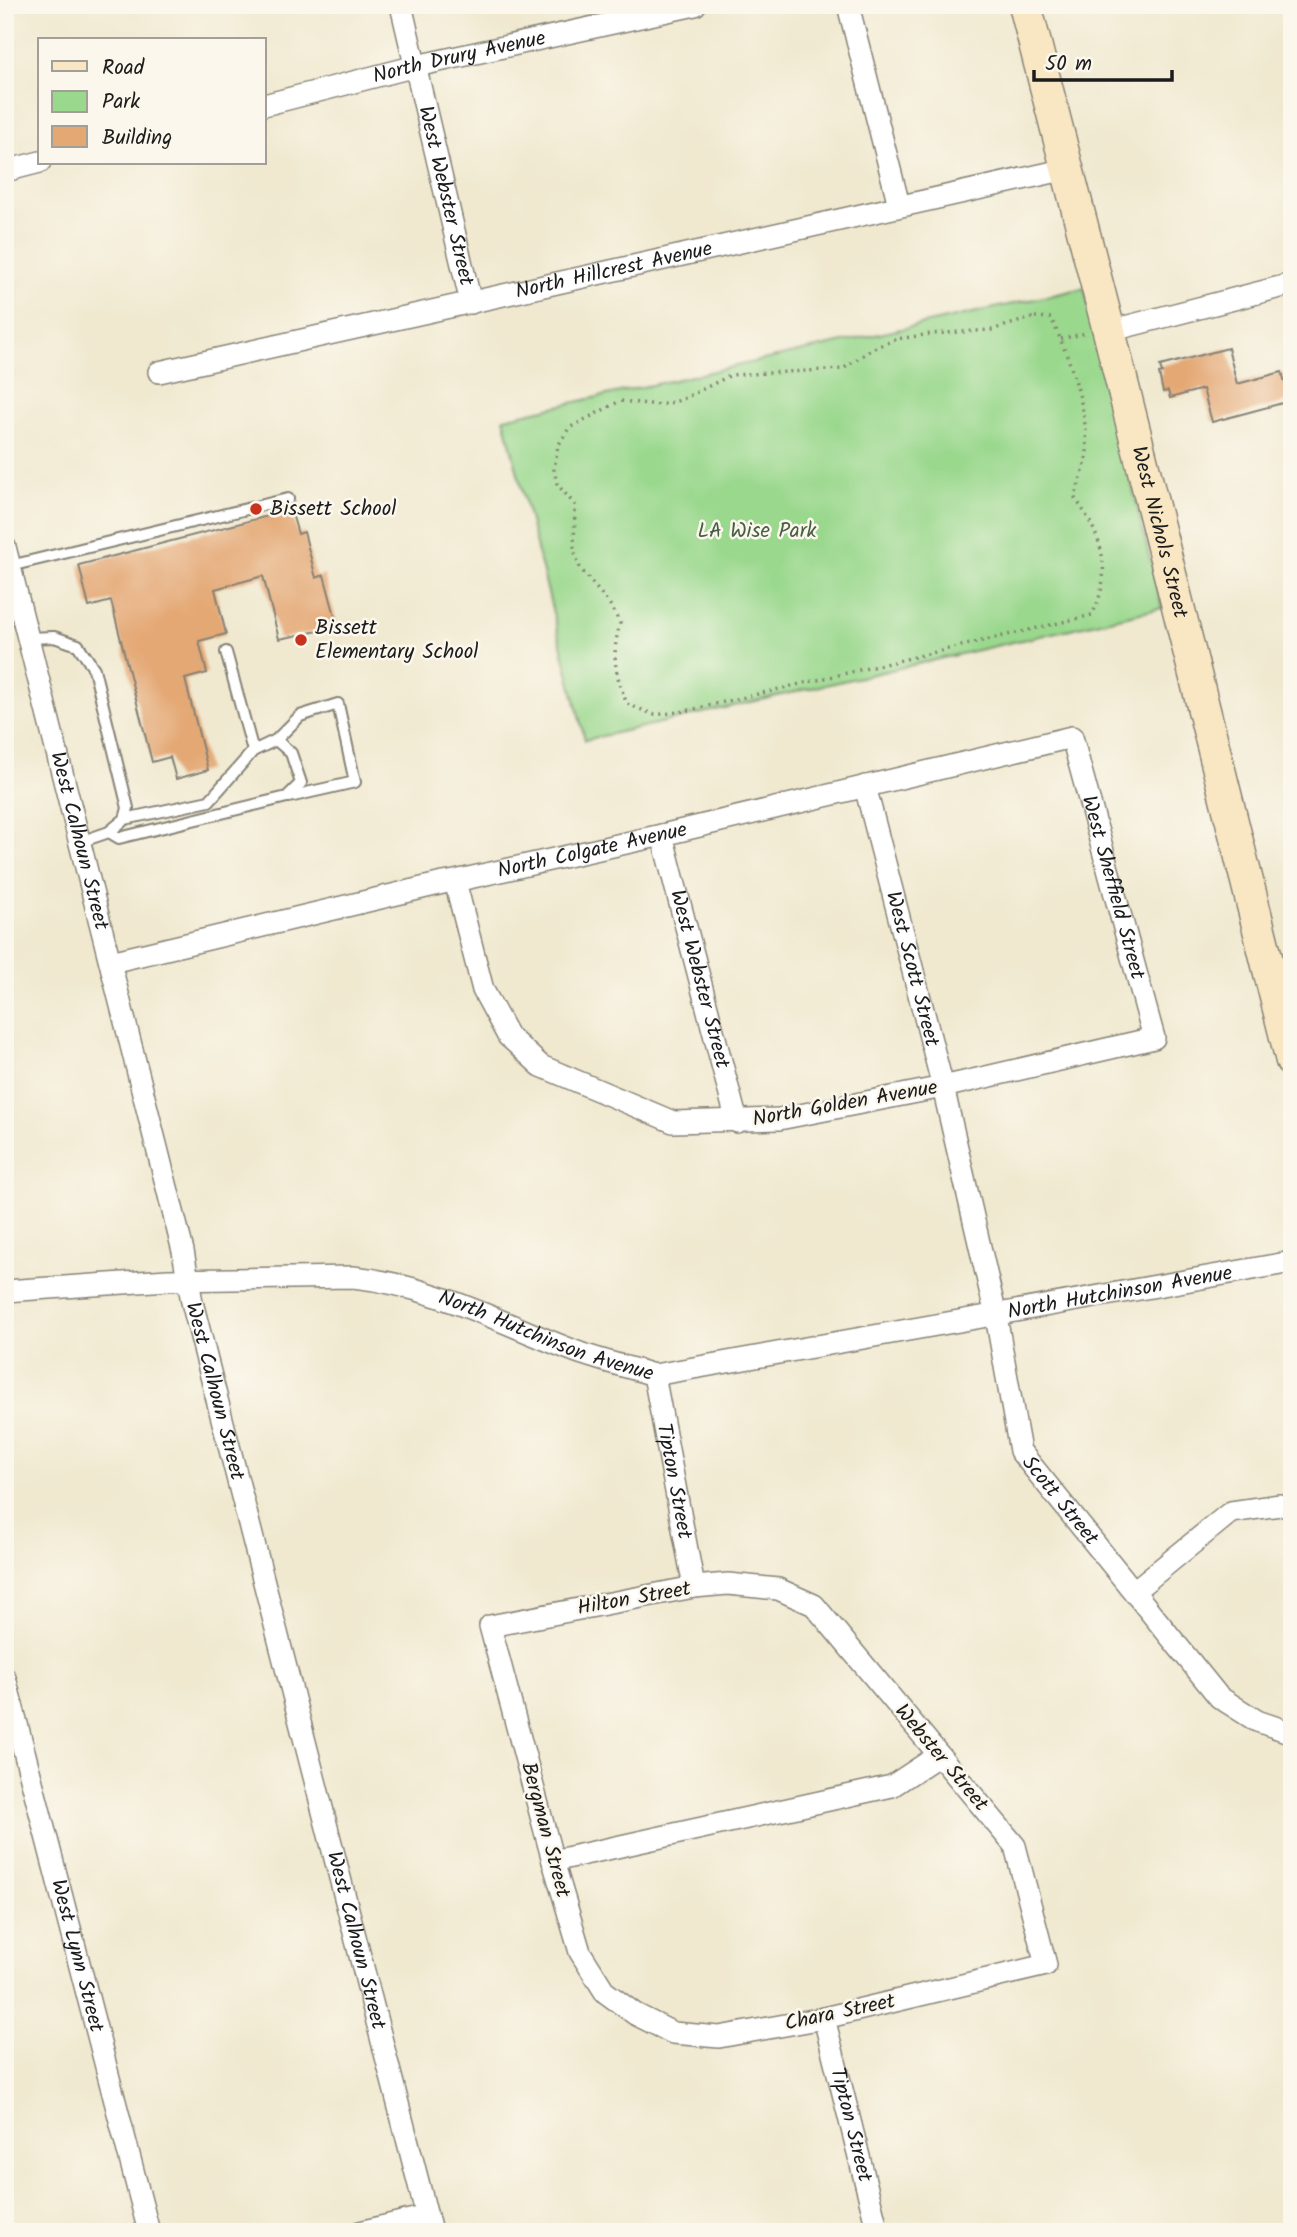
<svg xmlns="http://www.w3.org/2000/svg" width="1297" height="2237" viewBox="0 0 1297 2237" font-family="Kalam,sans-serif">
<rect width="100%" height="100%" fill="#fbf7ec"/>
<filter id="ink" filterUnits="userSpaceOnUse"><feTurbulence type="fractalNoise" baseFrequency=".0143" numOctaves="2"/><feDisplacementMap in="SourceGraphic" scale="14" xChannelSelector="R" yChannelSelector="G"/><feConvolveMatrix kernelMatrix="1 2 1 2 8 2 1 2 1" color-interpolation-filters="sRGB"/></filter>
<filter id="wash" filterUnits="userSpaceOnUse"><feTurbulence type="fractalNoise" baseFrequency=".00686" numOctaves="4" result="noise"/><feDisplacementMap in="SourceGraphic" scale="28" xChannelSelector="R" yChannelSelector="G"/><feGaussianBlur stdDeviation="1.57" result="paint"/><feColorMatrix in="noise" values="0 0 0 0 0 0 0 0 0 0 0 0 0 0 0 0 0 1.4 0 .05"/><feComposite in="paint" operator="in"/></filter>
<g filter="url(#wash)">
<rect width="100%" height="100%" fill="#f0e9d0"/>
<path fill="#9ad88d" stroke="#5b7a54" stroke-width="2" d="M1084,288L1162,608L585,740L504,418Z"/>
<g id="blocks">
<path fill="#e4a875" d="M1228,348L1237,384L1282,372L1290,401L1212,422L1203,389L1170,398L1168,391L1163,392L1159,374L1162,373L1160,366Z
M291,510L298,534L304,532L316,578L324,575L338,627L279,639L263,576L215,589L226,634L199,641L207,673L185,679L208,770L176,779L170,757L152,762L111,601L89,607L79,565Z"/>
</g>
</g>
<g filter="url(#ink)">
<use href="#blocks" fill-opacity="0" stroke="#868276" stroke-width="2"/>
<g fill="none" stroke-linecap="round" stroke-linejoin="round">
<defs>
<path id="lane" d="M10,566L288,499
M28,638L54,637L78,645L94,669L128,808L125,819
M226,652L253,751
M276,740L300,716L338,704L355,782L289,797
M80,842L109,832L125,819L209,801L253,751L276,740L291,753L301,783L287,797L119,838L109,832"/>
<g id="street">
<path id="s1" d="M401,5L471,303"/>
<path d="M848,5L899,205"/>
<path id="s2" d="M264,105L416,66L695,5"/>
<path d="M5,171L40,162"/>
<path d="M1109,331L1292,284"/>
<path id="s3" d="M159,372L1067,169"/>
<path id="s4" d="M5,547L183,1251L192,1302L431,2232"/>
<path id="s5" d="M865,786L943,1087L996,1316L1020,1451L1219,1697L1257,1721L1292,1733"/>
<path id="s6" d="M662,835L737,1122"/>
<path id="s7" d="M111,962L443,883L455,881L662,835L1072,737L1154,1038L943,1087L779,1119L673,1122L541,1066L508,1036L483,990L455,881"/>
<path id="s8" d="M5,1291L168,1280L353,1277C432,1285 503,1324 577,1352C602,1361 628,1367 654,1375L1292,1262"/>
<path id="s9" d="M654,1375L694,1587"/>
<path d="M728,1584L778,1589L814,1605L1015,1846L1046,1965L824,2018L719,2037L673,2033L635,2014L605,1992L580,1952L553,1861L490,1626L694,1587Z"/>
<path d="M1134,1591L1231,1512L1280,1505"/>
<path id="s10" d="M5,1678L149,2232"/>
<path d="M553,1861L892,1786L939,1755"/>
<path id="s11" d="M824,2018L878,2232"/>
<path d="M360,2232L427,2216"/>
</g>
<g id="secondary">
<path id="s12" d="M1025,5L1109,331L1292,1061"/>
</g>
</defs>
<use href="#lane" stroke="#868276" stroke-width="14"/>
<use href="#street" stroke="#868276" stroke-width="24"/>
<use href="#secondary" stroke="#868276" stroke-width="35"/>
<path stroke="#868276" stroke-width="3.5" stroke-dasharray="2 5" stroke-linecap="butt" d="M1035,317L1051,318C1070,359 1086,404 1087,450C1087,465 1078,483 1075,498C1102,536 1114,571 1092,615L686,711L655,715L627,704C615,673 611,656 620,623L610,605L580,568L574,549L575,505L557,484L554,469L558,446L569,428L620,401L660,405L681,400L731,375L843,369L872,349L896,339L931,334L991,330Z
M1061,339L1086,333"/>
<use href="#lane" stroke="#fff" stroke-width="10"/>
<use href="#street" stroke="#fff" stroke-width="21"/>
<use href="#secondary" stroke="#f9e7c3" stroke-width="32"/>
</g>
</g>
<g fill="#c8321e" stroke="#fbf7ec" stroke-width="2.5">
<circle cx="256" cy="509" r="7"/>
<circle cx="301" cy="640" r="7"/>
</g>
<g text-anchor="middle" dominant-baseline="central" stroke-width="5" stroke-linejoin="round" paint-order="stroke">
<g font-size="21" fill="#1c1c1c" stroke="#fbf7ec">
<text stroke="none"><textPath href="#s2" startOffset="201">North Drury Avenue</textPath></text>
<text stroke="none"><textPath href="#s1" startOffset="196">West Webster Street</textPath></text>
<text stroke="none"><textPath href="#s3" startOffset="466">North Hillcrest Avenue</textPath></text>
<text stroke="none"><textPath href="#s12" startOffset="544">West Nichols Street</textPath></text>
<text stroke="none"><textPath href="#s4" startOffset="303">West Calhoun Street</textPath></text>
<text stroke="none"><textPath href="#s7" startOffset="494">North Colgate Avenue</textPath></text>
<text stroke="none"><textPath href="#s7" startOffset="1143">West Sheffield Street</textPath></text>
<text stroke="none"><textPath href="#s5" startOffset="189">West Scott Street</textPath></text>
<text stroke="none"><textPath href="#s6" startOffset="149">West Webster Street</textPath></text>
<text transform="translate(845 1104) rotate(-10)">North Golden Avenue</text>
<text stroke="none"><textPath href="#s8" startOffset="1139">North Hutchinson Avenue</textPath></text>
<text stroke="none"><textPath href="#s8" startOffset="551">North Hutchinson Avenue</textPath></text>
<text stroke="none"><textPath href="#s4" startOffset="870">West Calhoun Street</textPath></text>
<text stroke="none"><textPath href="#s9" startOffset="108">Tipton Street</textPath></text>
<text stroke="none"><textPath href="#s5" startOffset="747">Scott Street</textPath></text>
<text transform="translate(634 1599) rotate(-10)">Hilton Street</text>
<text transform="translate(941 1758) rotate(50)">Webster Street</text>
<text transform="translate(545 1830) rotate(75)">Bergman Street</text>
<text stroke="none"><textPath href="#s4" startOffset="1437">West Calhoun Street</textPath></text>
<text stroke="none"><textPath href="#s10" startOffset="287">West Lynn Street</textPath></text>
<text transform="translate(840 2013) rotate(-12)">Chara Street</text>
<text stroke="none"><textPath href="#s11" startOffset="110">Tipton Street</textPath></text>
</g>
<g font-size="21" fill="#1c1c1c" stroke="#fbf7ec" text-anchor="start">
<text x="270" y="509">Bissett School</text>
<text x="315" y="628">Bissett<tspan x="315" dy="24">Elementary School</tspan></text>
</g>
<g font-size="21" fill="#485e44" stroke="#fbf7ec">
<text x="757" y="531">LA Wise Park</text>
</g>
</g>
<rect width="1297" height="2237" fill="none" stroke="#fbf7ec" stroke-width="28"/>
<rect x="38" y="38" width="228" height="126" fill="#fbf7ec" stroke="#a29f99" stroke-width="2"/>
<rect x="52" y="61" width="35" height="10" fill="#f9e7c3" stroke="#a29f99" stroke-width="2"/>
<text x="102" y="74" font-size="21" fill="#1c1c1c">Road</text>
<rect x="52" y="91" width="35" height="21" fill="#9ad88d" stroke="#a29f99" stroke-width="2"/>
<text x="102" y="108" font-size="21" fill="#1c1c1c">Park</text>
<rect x="52" y="126" width="35" height="21" fill="#e4a875" stroke="#a29f99" stroke-width="2"/>
<text x="102" y="144" font-size="21" fill="#1c1c1c">Building</text>
<path d="M1034 70v10h138v-10" fill="none" stroke="#1c1c1c" stroke-width="3.5"/>
<text x="1045" y="70" font-size="21" fill="#1c1c1c" stroke="#fbf7ec" stroke-width="5" paint-order="stroke">50 m</text>
</svg>
